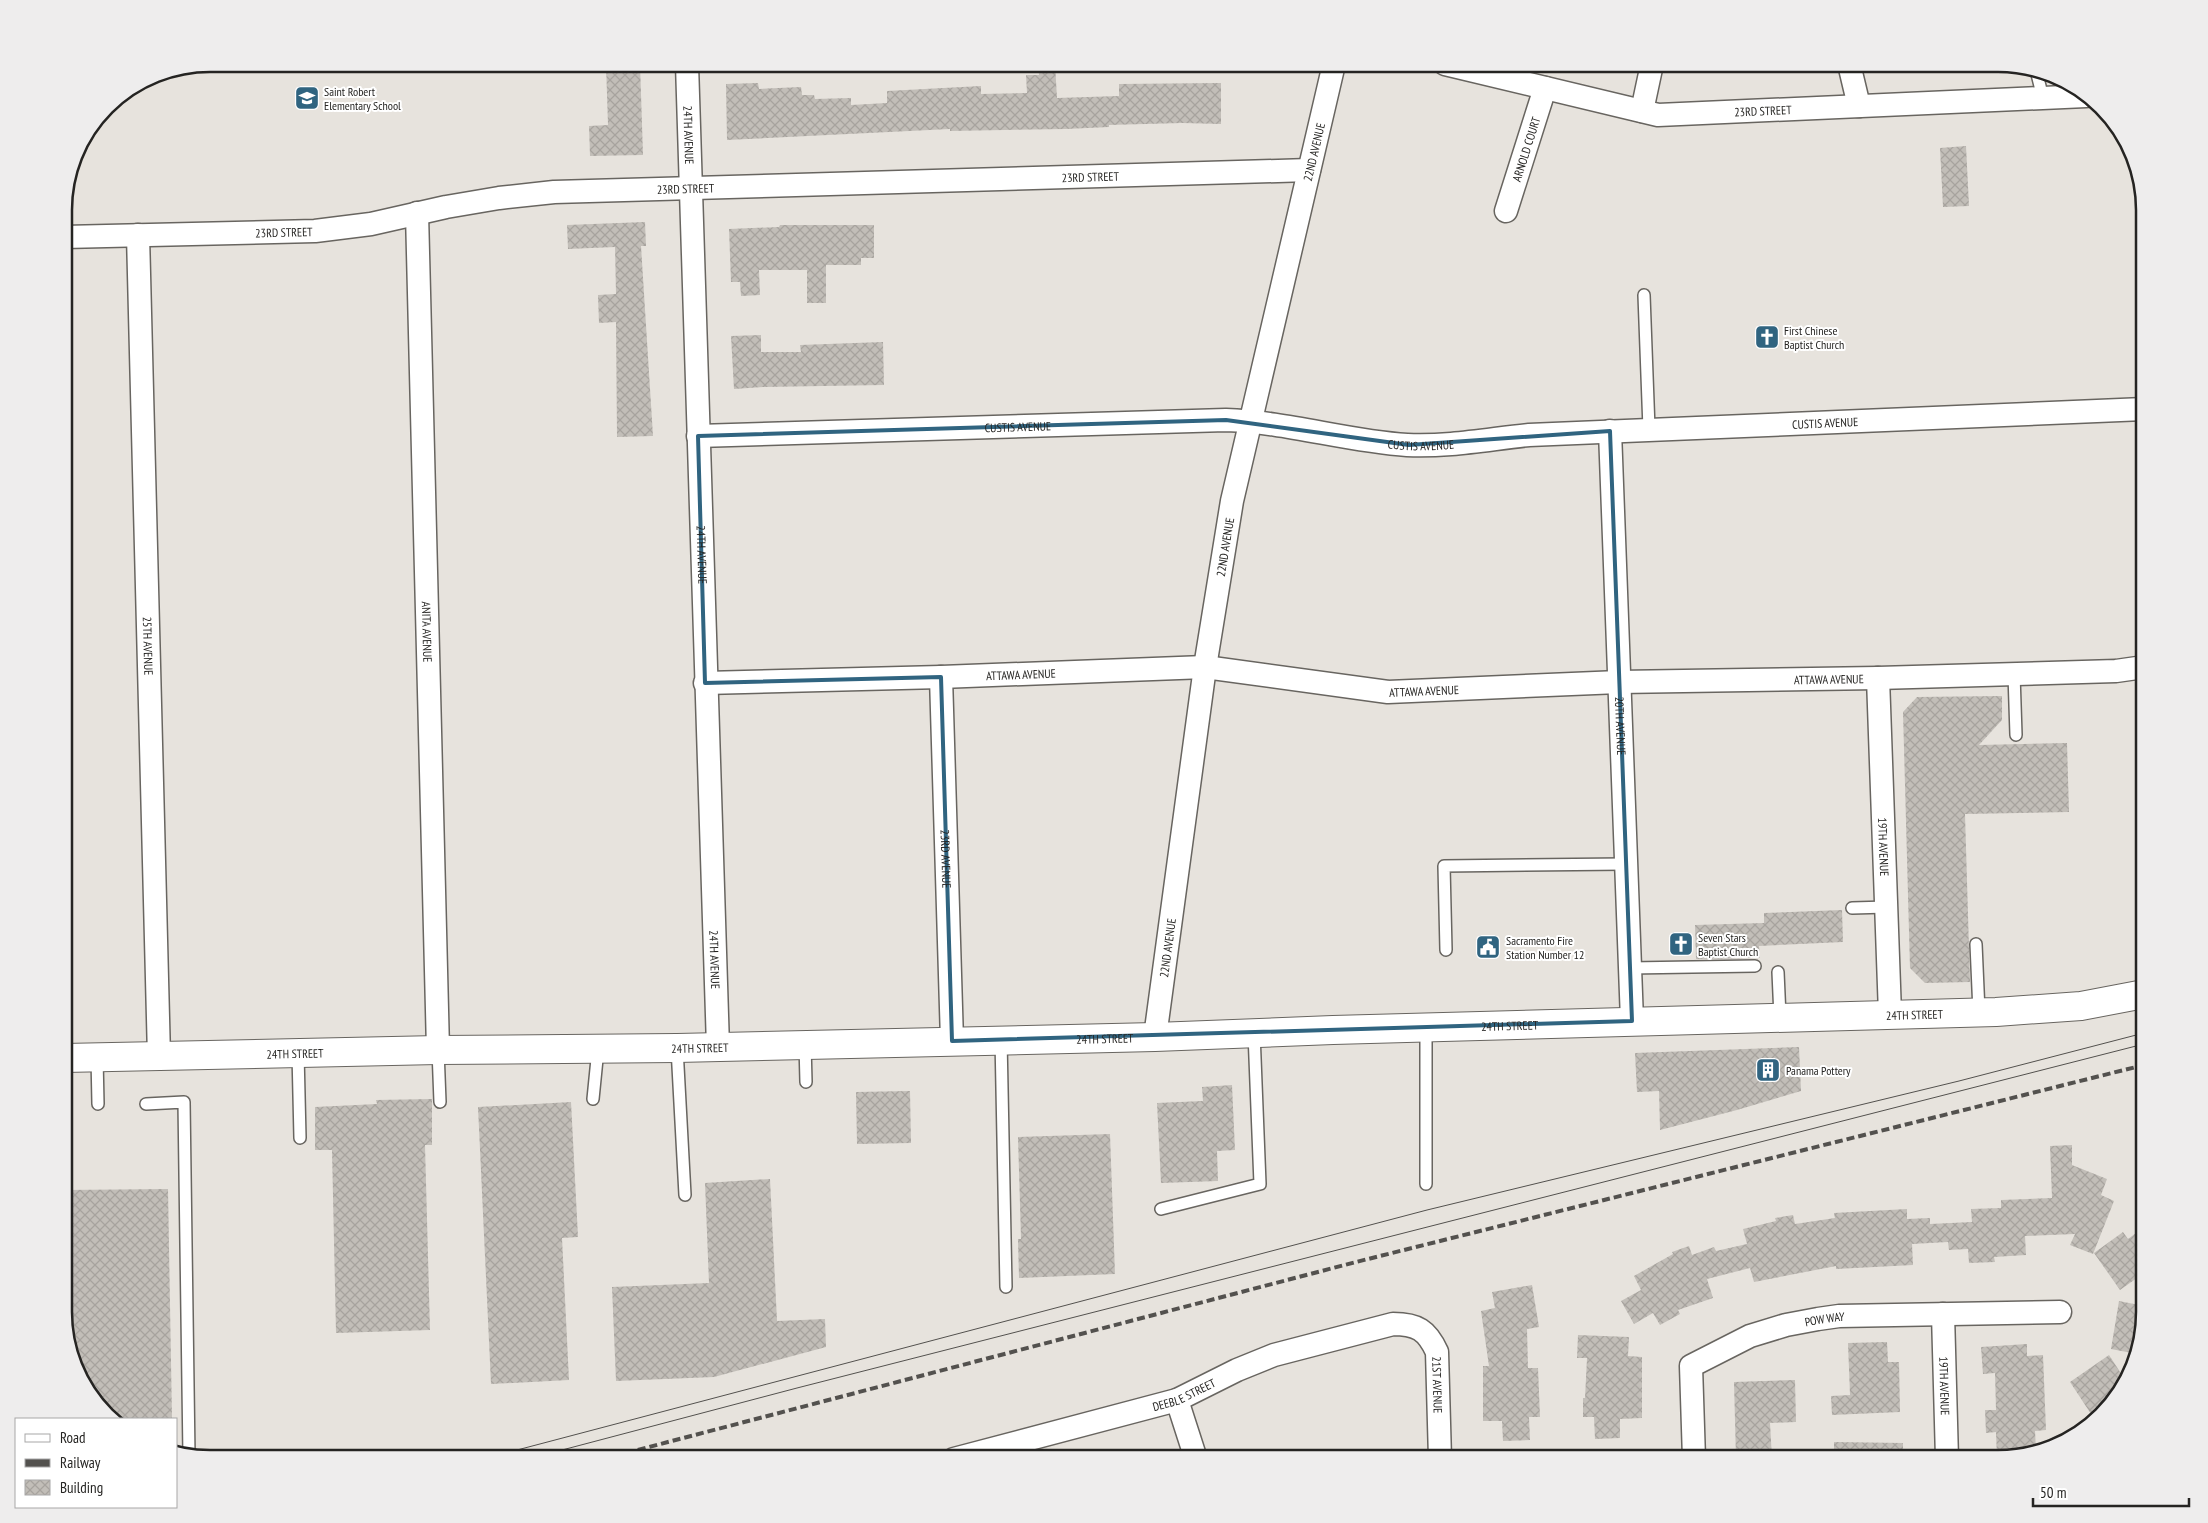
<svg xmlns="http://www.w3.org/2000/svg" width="2208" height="1523" viewBox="0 0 2208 1523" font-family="'PT Sans Narrow',sans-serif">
<defs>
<pattern id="building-cross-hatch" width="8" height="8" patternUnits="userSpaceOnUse" patternTransform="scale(1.25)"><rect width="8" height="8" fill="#c2beb8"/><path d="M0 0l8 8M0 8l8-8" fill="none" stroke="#a7a39e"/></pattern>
</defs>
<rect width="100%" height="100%" fill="#e7e3dd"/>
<path fill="url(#building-cross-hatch)" d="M606,64H640L643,155L590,156L589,126L608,125Z
M1038,64H1055L1057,98L1119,96V84L1221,83V124L1182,123L1109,125V127L1066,129L950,131V129L727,140L726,84L758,83L759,89L801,87L802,95H814L815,99L851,98V105L887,103V91L981,86V94L1027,93L1026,75H1039Z
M1966,146L1969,206L1943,207L1940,148Z
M645,222L646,246H641L653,436L617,437L616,322L599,323L598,295L616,294L615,247L568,249L567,225Z
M780,225H874V258H861V265H826V303H807V270H759L760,295L741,296L740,282H731L729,229L779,227Z
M761,335V352H801L800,345L883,342L884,385L763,387L734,389L731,336Z
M2002,696V720L1979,745L2067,743L2069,812L1965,814L1970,982L1925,983L1910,968L1903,712L1917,697Z
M1842,910L1843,942L1759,946L1760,958L1696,959L1695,925L1764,923V913Z
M1799,1047L1801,1091L1737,1110L1660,1130L1659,1091L1637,1092L1635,1053Z
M1232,1085L1235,1150L1217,1151L1218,1181L1161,1183L1157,1103L1203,1101L1202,1087Z
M910,1091L911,1143L857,1144L856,1092Z
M432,1099V1145H425L430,1330L336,1333L332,1150H315V1107L377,1104L376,1100Z
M571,1102L578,1237L562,1238L569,1380L491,1384L478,1107Z
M1110,1134L1115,1274L1019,1278L1018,1239H1021L1018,1137Z
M2072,1145V1165L2107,1179L2101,1195L2114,1201L2093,1254L2070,1245L2075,1234L2025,1236L2026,1255L1994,1257L1995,1262L1969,1263L1968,1249L1949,1250L1948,1242L1912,1244L1913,1265L1836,1269V1266L1754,1282L1750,1268L1707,1279L1713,1298L1678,1310L1680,1314L1660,1325L1653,1313L1634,1324L1621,1301L1641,1290L1634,1276L1673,1254L1672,1252L1689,1246L1692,1255L1714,1247L1716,1251L1747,1244L1743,1229L1776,1221L1775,1218L1793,1215L1795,1224L1835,1218L1834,1213L1907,1209V1219L1930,1218V1224L1972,1222L1971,1209L2001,1208V1200L2052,1198L2050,1146Z
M770,1179L777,1321L825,1319L826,1347L714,1377L616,1381L612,1287L709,1283L705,1183Z
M168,1189L172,1419H115L83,1386L64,1322V1190Z
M2144,1227V1273L2120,1290L2094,1253L2123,1232L2128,1239Z
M1532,1285L1539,1327L1527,1329L1528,1368H1538L1540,1417H1529L1530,1440L1503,1441L1502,1421H1483V1366H1489L1481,1311L1495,1308L1492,1292Z
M2119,1301L2144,1306V1313L2132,1353L2111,1349Z
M1578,1335L1629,1337L1628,1356L1642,1357V1418L1620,1419V1438L1595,1439L1594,1417H1583V1398H1585L1587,1358H1577Z
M1887,1342L1888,1362H1899L1900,1412L1832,1415L1831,1396L1850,1395L1848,1343Z
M2027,1344V1356L2043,1355L2046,1430L2035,1431L2036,1450L1997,1459L1996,1432L1986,1433L1985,1410H1996L1995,1373L1983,1374L1981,1347Z
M2109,1355L2124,1378L2119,1394L2093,1417L2070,1382Z
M1795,1380L1796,1422L1770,1423L1772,1459H1736L1734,1382Z
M1834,1442L1903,1443V1459H1834Z"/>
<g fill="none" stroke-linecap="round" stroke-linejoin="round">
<defs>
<path id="lane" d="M2036,70L2043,98
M1644,295L1649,429
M2014,674L2016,735
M1852,908L1887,907
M1976,944L1979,1012
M1446,950L1444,866L1625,864
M1630,968L1755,966
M1778,972L1780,1017
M1426,1027V1184
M1001,1039L1006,1287
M805,1044L806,1082
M677,1048L685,1195
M438,1050L440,1102
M298,1053L300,1138
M97,1057L98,1104
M593,1099L598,1049
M146,1104L184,1102L189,1456
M1161,1209L1260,1184L1254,1033"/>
<g id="street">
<path id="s1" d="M687,64L718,1047"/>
<path id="s2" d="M1445,64L1658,115L2086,96"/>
<path d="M1849,64L1859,106"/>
<path d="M1642,111L1652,64"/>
<path id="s3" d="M1506,211L1545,88"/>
<path id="s4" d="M417,213L438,1050"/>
<path id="s5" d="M138,235L159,1057"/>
<path id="s6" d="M64,237L315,231L371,224L446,207L499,198L554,192L1309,170"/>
<path id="s7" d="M1610,431L1632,1021"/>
<path id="s8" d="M698,436L1226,420C1287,422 1346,441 1407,445C1448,447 1489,439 1529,435L2144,409"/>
<path id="s9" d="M941,677L952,1041"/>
<path id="s10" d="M1878,678L1890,1014"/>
<path id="s11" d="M705,683L941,677L1205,667L1388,692L1619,682L1878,678L2116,671L2144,667"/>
<path id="s12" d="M1155,1037L1205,667L1232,501L1334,64"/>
<path id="s13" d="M1943,1314L1947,1459"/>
<path d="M1177,1400L1196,1459"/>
<path id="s14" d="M954,1459L1177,1400L1237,1370L1274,1355L1393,1324C1417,1324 1427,1330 1437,1352L1440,1459"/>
<path id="s15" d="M1694,1459L1691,1366L1750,1336L1786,1325L1818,1319L1839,1316L2060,1312"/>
</g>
<g id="secondary">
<path id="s16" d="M64,1058L438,1050L677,1048L1155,1037L1333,1030L1996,1012L2081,1006L2144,994"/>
</g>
</defs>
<use href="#lane" stroke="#686560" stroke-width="14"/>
<use href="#street" stroke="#686560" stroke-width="25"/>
<use href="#secondary" stroke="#686560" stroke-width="30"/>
<use href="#lane" stroke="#fff" stroke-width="11"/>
<use href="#street" stroke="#fff" stroke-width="22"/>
<use href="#secondary" stroke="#fff" stroke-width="28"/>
<path stroke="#53514e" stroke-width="1" d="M483,1459L1427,1210L1959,1081L2144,1033
M528,1459L797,1388L2144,1044"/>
<path stroke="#53514e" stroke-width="4" stroke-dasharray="8 4" stroke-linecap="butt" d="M603,1459L1356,1262L2144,1065"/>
</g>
<path fill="none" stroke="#306480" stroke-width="4" stroke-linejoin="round" d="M1226,420L1409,445L1610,431L1632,1021L952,1041L941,677L705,683L698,436Z"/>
<defs>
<symbol id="school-square" viewBox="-11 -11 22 22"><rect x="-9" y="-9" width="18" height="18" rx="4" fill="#306480" stroke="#fff"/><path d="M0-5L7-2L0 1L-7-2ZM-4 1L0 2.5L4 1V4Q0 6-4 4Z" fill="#fff"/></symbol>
<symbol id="church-square" viewBox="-11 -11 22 22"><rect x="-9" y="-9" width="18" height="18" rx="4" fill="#306480" stroke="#fff"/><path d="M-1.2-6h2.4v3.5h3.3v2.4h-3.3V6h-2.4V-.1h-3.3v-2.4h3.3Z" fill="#fff"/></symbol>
<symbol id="civic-square" viewBox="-11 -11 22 22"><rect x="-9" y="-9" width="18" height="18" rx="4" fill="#306480" stroke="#fff"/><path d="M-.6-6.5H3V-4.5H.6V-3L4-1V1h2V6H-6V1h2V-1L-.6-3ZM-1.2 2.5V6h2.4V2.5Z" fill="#fff"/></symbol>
<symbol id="building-square" viewBox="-11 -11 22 22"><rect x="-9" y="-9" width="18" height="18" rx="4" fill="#306480" stroke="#fff"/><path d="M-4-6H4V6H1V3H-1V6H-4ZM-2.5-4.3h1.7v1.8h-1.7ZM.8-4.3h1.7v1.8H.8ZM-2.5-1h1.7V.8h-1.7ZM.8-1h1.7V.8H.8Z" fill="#fff"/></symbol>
</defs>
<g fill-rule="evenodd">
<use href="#school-square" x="293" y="84" width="28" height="28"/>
<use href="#church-square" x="1753" y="323" width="28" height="28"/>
<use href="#church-square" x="1667" y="930" width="28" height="28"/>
<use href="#civic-square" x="1474" y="933" width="28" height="28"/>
<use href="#building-square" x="1754" y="1056" width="28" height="28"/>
</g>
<g text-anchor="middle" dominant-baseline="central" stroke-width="4" stroke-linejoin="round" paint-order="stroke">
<g font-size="12" fill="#252422" stroke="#fff" text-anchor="start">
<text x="324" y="91">Saint Robert<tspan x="324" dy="14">Elementary School</tspan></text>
<text x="1784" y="330">First Chinese<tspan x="1784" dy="14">Baptist Church</tspan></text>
<text x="1698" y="937">Seven Stars<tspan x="1698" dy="14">Baptist Church</tspan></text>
<text x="1506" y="940">Sacramento Fire<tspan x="1506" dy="14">Station Number 12</tspan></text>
<text x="1786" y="1070">Panama Pottery</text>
</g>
<g font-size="12" fill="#252422" stroke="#fff">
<text stroke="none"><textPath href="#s2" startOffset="324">23RD STREET</textPath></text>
<text stroke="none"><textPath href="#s1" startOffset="71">24TH AVENUE</textPath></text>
<text stroke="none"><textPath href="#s3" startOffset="65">ARNOLD COURT</textPath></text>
<text stroke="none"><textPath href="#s12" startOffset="900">22ND AVENUE</textPath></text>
<text stroke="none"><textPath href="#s6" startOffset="1030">23RD STREET</textPath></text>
<text stroke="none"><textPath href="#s6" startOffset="625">23RD STREET</textPath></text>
<text stroke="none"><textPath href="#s6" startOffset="220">23RD STREET</textPath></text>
<text stroke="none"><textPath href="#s8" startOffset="1130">CUSTIS AVENUE</textPath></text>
<text stroke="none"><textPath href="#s8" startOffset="320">CUSTIS AVENUE</textPath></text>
<text stroke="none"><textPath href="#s8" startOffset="725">CUSTIS AVENUE</textPath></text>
<text stroke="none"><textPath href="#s12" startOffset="495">22ND AVENUE</textPath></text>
<text stroke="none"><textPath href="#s1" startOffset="491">24TH AVENUE</textPath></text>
<text stroke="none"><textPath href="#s4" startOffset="419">ANITA AVENUE</textPath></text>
<text stroke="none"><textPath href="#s5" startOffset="411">25TH AVENUE</textPath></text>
<text stroke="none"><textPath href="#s11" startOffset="316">ATTAWA AVENUE</textPath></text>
<text stroke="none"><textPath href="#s11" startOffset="1126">ATTAWA AVENUE</textPath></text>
<text stroke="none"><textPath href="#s11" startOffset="721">ATTAWA AVENUE</textPath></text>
<text stroke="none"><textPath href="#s7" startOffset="295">20TH AVENUE</textPath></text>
<text stroke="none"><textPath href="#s10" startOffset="169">19TH AVENUE</textPath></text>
<text stroke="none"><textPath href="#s9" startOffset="182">23RD AVENUE</textPath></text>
<text stroke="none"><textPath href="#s12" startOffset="90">22ND AVENUE</textPath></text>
<text stroke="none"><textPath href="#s1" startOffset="896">24TH AVENUE</textPath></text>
<text stroke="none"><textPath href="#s16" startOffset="1851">24TH STREET</textPath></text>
<text stroke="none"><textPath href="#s16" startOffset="1446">24TH STREET</textPath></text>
<text stroke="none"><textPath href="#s16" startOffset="1041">24TH STREET</textPath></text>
<text stroke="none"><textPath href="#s16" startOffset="636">24TH STREET</textPath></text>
<text stroke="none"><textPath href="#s16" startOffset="231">24TH STREET</textPath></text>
<text stroke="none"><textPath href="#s15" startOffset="236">POW WAY</textPath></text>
<text stroke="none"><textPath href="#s14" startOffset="550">21ST AVENUE</textPath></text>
<text stroke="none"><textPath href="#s13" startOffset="72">19TH AVENUE</textPath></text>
<text stroke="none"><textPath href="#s14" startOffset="239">DEEBLE STREET</textPath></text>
</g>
</g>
<path d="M0 0H2208V1523H0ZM210 72H1998A138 138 0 0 1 2136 210V1312A138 138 0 0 1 1998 1450H210A138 138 0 0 1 72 1312V210A138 138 0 0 1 210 72Z" fill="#eeeded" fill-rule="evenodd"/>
<path fill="none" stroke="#252422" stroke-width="2.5" d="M210 72H1998A138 138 0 0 1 2136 210V1312A138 138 0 0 1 1998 1450H210A138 138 0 0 1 72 1312V210A138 138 0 0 1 210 72Z"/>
<rect x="15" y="1418" width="162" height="90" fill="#ffffff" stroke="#a8a7a7"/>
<rect x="25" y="1434" width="25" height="8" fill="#ffffff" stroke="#a8a7a7"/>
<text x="60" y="1443" font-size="15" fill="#252422">Road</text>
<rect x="25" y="1459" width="25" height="8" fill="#53514e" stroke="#a8a7a7"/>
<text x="60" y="1468" font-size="15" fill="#252422">Railway</text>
<rect x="25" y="1480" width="25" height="15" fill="url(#building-cross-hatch)" stroke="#a8a7a7"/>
<text x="60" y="1493" font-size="15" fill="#252422">Building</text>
<path d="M2033 1498v8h156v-8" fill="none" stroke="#252422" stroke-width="2.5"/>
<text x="2040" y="1498" font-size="15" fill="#252422" stroke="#ffffff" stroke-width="4" paint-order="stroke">50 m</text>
</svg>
